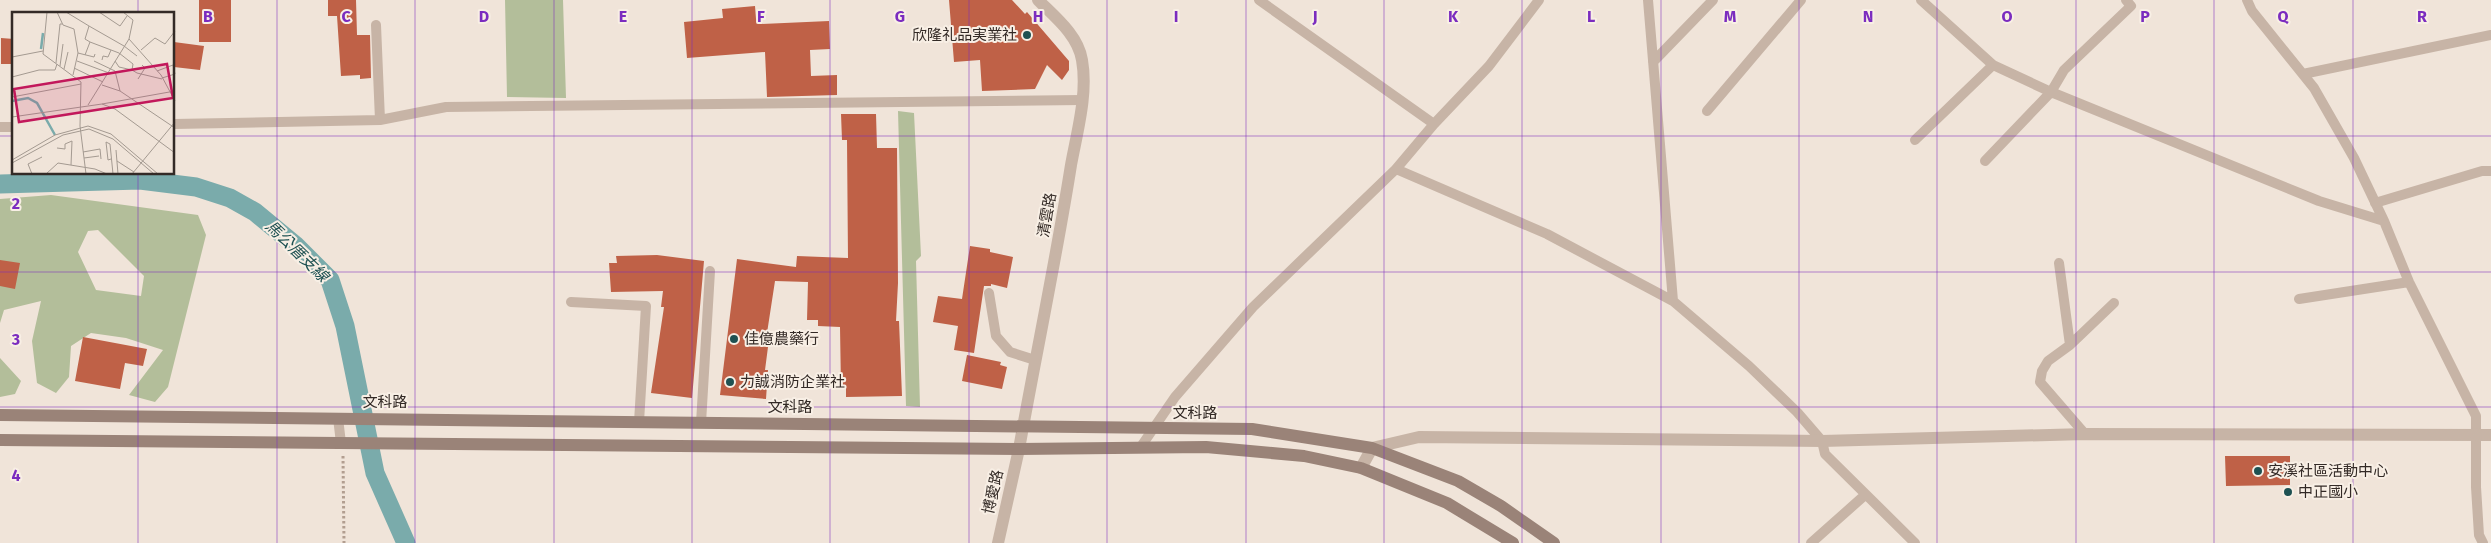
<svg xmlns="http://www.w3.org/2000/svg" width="2491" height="543" viewBox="0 0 2491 543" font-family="'Fira Sans','Noto Sans TC',sans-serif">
<rect width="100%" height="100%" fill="#f0e4d9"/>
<path fill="#b3be9a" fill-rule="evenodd" d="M505,0H563L566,98L507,97Z
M898,111L914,113L921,256L916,261L920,407L906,406Z
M51,195L198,215L206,235L168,387L155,402L129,395L163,350L126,338L91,333L71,346L69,377L56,393L37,383L32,341L41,301L4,310L0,323V199ZM98,230L144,276L141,296L96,290L78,252L88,231Z
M0,358L21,381L15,394L0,397Z"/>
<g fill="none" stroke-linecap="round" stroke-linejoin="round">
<path stroke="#7aabab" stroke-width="19" d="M0,184L140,180L196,187L230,198L255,212L295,245L330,280L345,326L375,473L406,543"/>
</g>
<path fill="#bf6147" d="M199,0H231V42H199Z
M328,0H356L357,35H370L371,78L360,79V75L341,76L337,16H328Z
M949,0H1012L1025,14L1027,12L1069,61V70L1062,80L1047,65L1035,89L982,91L980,60L954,62Z
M755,6L756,19H759L760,24L829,21L830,49L810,50L811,76L837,75V95L767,97L765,52L687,58L684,22L723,18L722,9Z
M1,38L14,39V64H1Z
M174,42L204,46L200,70L174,67Z
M841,114H876L877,148H897L898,283L896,321H899L902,396L846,397V388H841L840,327L818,326V320H807L808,282L775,281L765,346L768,347L765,370H768L766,399L720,395L737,259L796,267L797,256L848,258L847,140H842Z
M970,246L990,249V252L1013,257L1007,288L991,284V286H984L974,353L954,350L958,326L933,322L938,296L962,299Z
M657,255L704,261L692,398L651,393L664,307H661L663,291L611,292L609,263H617L616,256Z
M0,260L20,263L15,289L0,286Z
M83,337L147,349L143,366L125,363L120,389L75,381Z
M967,355L1001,362L1000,365L1007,367L1002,389L962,381Z
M2225,456H2290V485L2226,486Z"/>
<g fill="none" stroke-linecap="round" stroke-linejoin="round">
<path stroke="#b29e90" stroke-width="3" stroke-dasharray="2.5 2.5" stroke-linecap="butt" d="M343,456L344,543"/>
<path stroke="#c7b4a6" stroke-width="10" d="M1259,0L1434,124
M1648,0L1673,301
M1921,0L1993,65L2051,92L2319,201L2384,221
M2247,0L2252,11L2314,88L2354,158L2384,221L2409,282L2476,416V487L2479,535L2483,543
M376,25L380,120
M1653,62L1713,0
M2303,74L2491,35
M1707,111L1801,0
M174,124L380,120L446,107L1082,100
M0,127H14
M1915,140L1993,65
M1985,161L2051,92L2064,70L2131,6L2126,0
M1396,169L1547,234L1673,301L1749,366L1797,412L1822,441L1825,454L1915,543
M2375,203L2482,171H2491
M2059,263L2070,345
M989,293L996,336L1010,352L1035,360
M2299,299L2409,282
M571,302L646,306L639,422
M338,418L341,443
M701,423L710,271
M2085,434L2040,382L2042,371L2048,361L2070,345L2114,303
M1140,448L1175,397L1253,307L1396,169L1434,124L1489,66L1539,0
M1811,543L1865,495"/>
<path stroke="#c7b4a6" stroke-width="12" d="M1361,468L1372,448L1419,437L1822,441L2085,434L2491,435
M998,543L1019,449"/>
<path stroke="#c7b4a6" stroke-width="12" d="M1019,449C1036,354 1056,260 1071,165C1077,132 1088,94 1082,60C1078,35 1055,17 1038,0"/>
<path stroke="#9a8378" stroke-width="12" d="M0,415L1252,429L1372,448L1458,481L1501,506L1554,543
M0,440L1019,449L1206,447L1304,456L1361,468L1447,503L1513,543"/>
</g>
<path fill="none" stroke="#7b2cbf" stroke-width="1" stroke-opacity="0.55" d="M138,0V14M277,0V543M415,0V543M554,0V543M692,0V543M830,0V543M969,0V543M1107,0V543M1246,0V543M1384,0V543M1522,0V543M1661,0V543M1799,0V543M1937,0V543M2076,0V543M2214,0V543M2353,0V543M0,136H14M174,136H2491M138,174V543M0,272H2491M0,407H2491"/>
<g fill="#1e5152" stroke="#f8efe5" stroke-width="2">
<circle cx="1027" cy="35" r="5"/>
<circle cx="734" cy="339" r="5"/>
<circle cx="730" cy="382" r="5"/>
<circle cx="2258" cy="471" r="5"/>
<circle cx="2288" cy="492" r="5"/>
</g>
<g text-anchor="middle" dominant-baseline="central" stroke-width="4" stroke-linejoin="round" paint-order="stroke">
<g font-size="15" fill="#332a26" stroke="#f8efe5" text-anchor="start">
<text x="1017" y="35" text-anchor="end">欣隆礼品実業社</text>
<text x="744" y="339">佳億農藥行</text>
<text x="740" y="382">力誠消防企業社</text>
<text x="2268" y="471">安溪社區活動中心</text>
<text x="2298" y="492">中正國小</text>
</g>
<g font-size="15" fill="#332a26" stroke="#f8efe5">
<text transform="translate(1047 215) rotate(-80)">清雲路</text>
<text x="385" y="402">文科路</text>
<text x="790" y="407">文科路</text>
<text x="1195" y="413">文科路</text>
<text transform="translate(993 492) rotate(-77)">博愛路</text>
</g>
<g font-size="16" font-style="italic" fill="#1e5152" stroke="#f8efe5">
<text transform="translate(297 251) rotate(44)">馬公厝支線</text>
</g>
</g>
<g transform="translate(12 12)">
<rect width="162" height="162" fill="#f0e4d9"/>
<path fill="none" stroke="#7aabab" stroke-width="2.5" d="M29,37L31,21M0,89L16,86L25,91L43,123"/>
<path fill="none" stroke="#a49a91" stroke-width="1" d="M35,0L31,42L69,70L68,114L74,162M45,0L51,13L62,17L66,41L61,63M54,0L77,14L73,27L78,30M87,0L108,14L115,4M77,14L112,34M117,27L149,63L163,89M112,34L125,44M129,38L143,26L153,32L163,19M66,41L82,45L83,42M107,41L121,52L120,58L125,61L150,67M73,43L78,30L107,41M0,45L31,39M90,48L91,44L96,45L99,38M65,49L97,61M82,49L103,59L108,79M103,49L107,55L120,58M44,51L48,12H50M48,54L51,32M62,56L91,70M52,57L56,40M145,59L161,53L163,62L150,66M0,65L27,58H43L45,52M126,67L133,56L130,53M90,73L108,79L163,116M0,85L69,72M90,92L163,79M76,93L117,27L121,8L111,0M0,105L90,92L103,97L163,141M94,130L98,132L101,162M94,130L96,148L99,147M45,136L53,137V132L60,129L59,153M104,138L106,162M71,140L88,137L89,147M72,146L87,144M0,148L43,123L76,114L99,122L146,162M105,149L122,160M0,151L51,123L77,117L101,127L142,162M20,162L16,152L30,145M34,162L46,151L83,157L95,162M120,162L163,110"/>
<path fill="#c2185b" fill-opacity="0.15" stroke="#c2185b" stroke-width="2.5" d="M155,52L161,86L7,110L2,77Z"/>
<rect width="162" height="162" fill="none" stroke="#332a26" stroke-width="2.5"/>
</g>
<g font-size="16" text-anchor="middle" font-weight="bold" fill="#7b2cbf" stroke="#f8efe5" stroke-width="4" stroke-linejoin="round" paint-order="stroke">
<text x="208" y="22">B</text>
<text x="346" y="22">C</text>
<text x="484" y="22">D</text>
<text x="623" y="22">E</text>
<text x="761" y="22">F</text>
<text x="900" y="22">G</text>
<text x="1038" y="22">H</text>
<text x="1176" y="22">I</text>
<text x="1315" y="22">J</text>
<text x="1453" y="22">K</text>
<text x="1591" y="22">L</text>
<text x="1730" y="22">M</text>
<text x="1868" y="22">N</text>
<text x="2007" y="22">O</text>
<text x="2145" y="22">P</text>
<text x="2283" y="22">Q</text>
<text x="2422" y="22">R</text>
<text x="16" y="209">2</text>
<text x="16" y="345">3</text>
<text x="16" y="481">4</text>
</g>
</svg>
